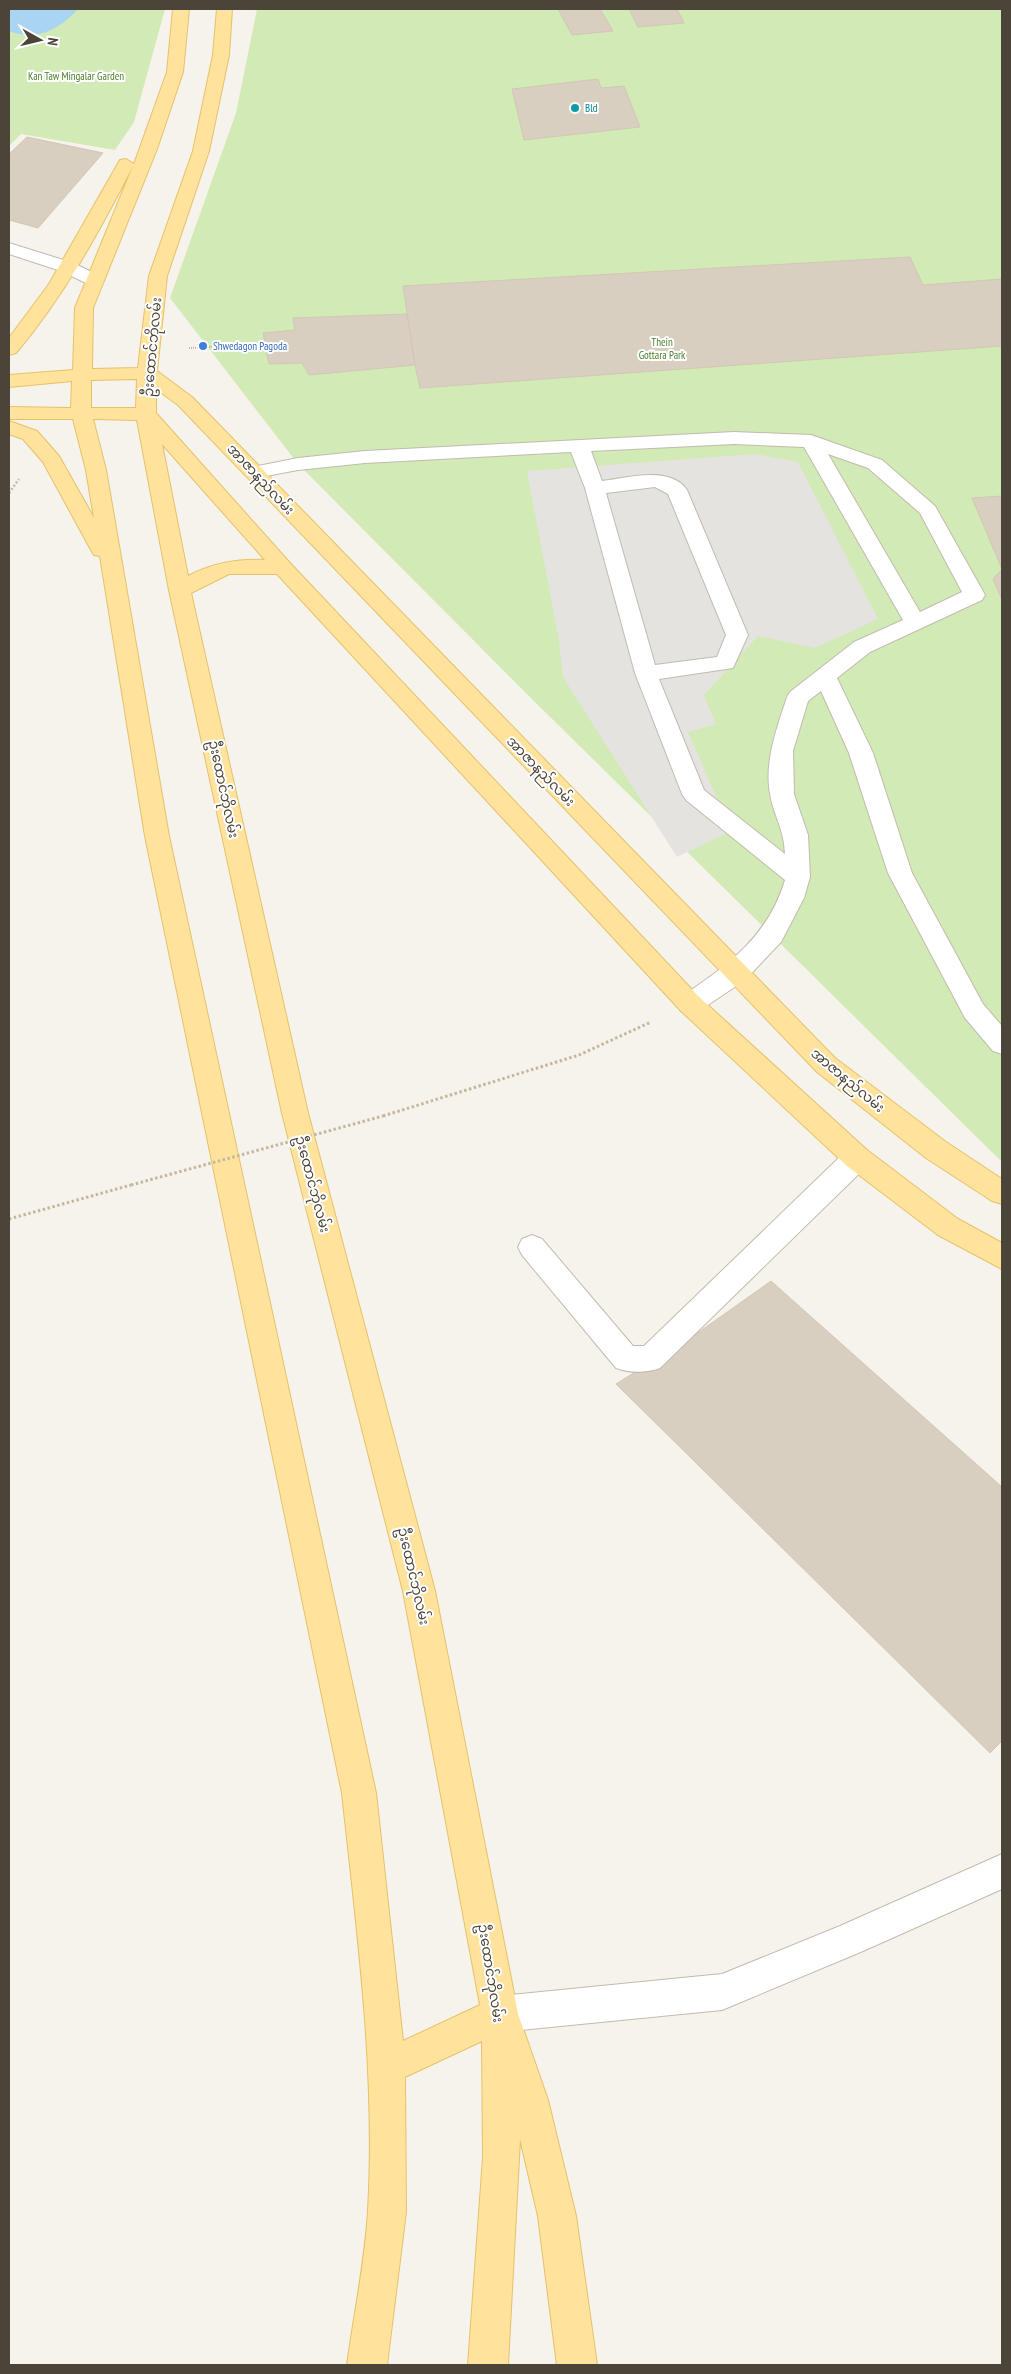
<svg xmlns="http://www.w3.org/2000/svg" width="1011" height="2374" viewBox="0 0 1011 2374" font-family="'PT Sans Narrow','Noto Sans Myanmar',sans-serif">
<rect width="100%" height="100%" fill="#f6f3ec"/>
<path fill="#d2eab5" d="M9,9H165L134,122L115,150L21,134L9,146Z
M257,9H1002V1162L537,704L298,464L170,298L236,113Z"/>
<path fill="#e5e3e0" d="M756,454L798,462L878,619L815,648L758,636L704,695L716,724L688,732L731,831L677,857L563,677L559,641L527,471Z"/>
<path fill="#a9d4f2" d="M9,9H78C60,29 36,42 9,31Z"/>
<path fill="#d8cfc1" stroke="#d3c7b4" d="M558,9H600L613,31L572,35Z
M629,9H677L684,23L638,27Z
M598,79L601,88L624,86L640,127L524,140L512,89Z
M27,137L103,153L38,228L9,220V154Z
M910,257L923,285L1002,279V346L420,388L415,365L403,286Z
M407,314L415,365L309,375L302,363L269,364L263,333L295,330L293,318Z
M1002,496V600L993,579L1002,569L972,498Z
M771,1281L1002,1487V1741L990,1753L616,1384L699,1332Z"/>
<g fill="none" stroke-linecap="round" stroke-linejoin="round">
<defs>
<path id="minor" d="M9,243L73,263L100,276L103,280L100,284H88L61,271L9,254Z
M734,432L811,435L882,460L935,506L985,595L982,600L870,652L837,678L873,753L912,873L983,1004L1002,1026V1054L993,1051L965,1018L888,873L849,753L821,691L808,701L793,751L794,794L808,835L810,877L804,898L781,942L745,980L699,1011L690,1014L681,1011L677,1004L681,997C728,965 768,937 785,880L686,800L682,794L635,673L585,488L571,452L365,463L298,470L255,478L248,476L245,472L248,468L298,458L365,451ZM734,444L804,447L903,620L854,642L790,692L787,697C777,728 764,761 770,794C774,817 784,828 785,854L704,790L659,679L733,668L748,635L687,490C670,465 627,478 602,481L591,451ZM828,454L868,468L920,513L962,592L920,612ZM655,487L668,494L726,635L717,657L655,665L606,493Z
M857,1147L867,1150L871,1158L867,1166L660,1368C646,1373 630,1373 616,1368L522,1255L518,1247L522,1239L532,1235L542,1239L633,1346H644L847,1150Z
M1002,1854V1889L863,1951L722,2010L500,2032L487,2027L482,2014L487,2001L500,1996L722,1974L840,1926Z"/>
<path id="major" d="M173,9H189L183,72L157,149L93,308L92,369L138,368L149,276L193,151L213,55L217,9H232L229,55L209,151L167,276L157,371L192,397L835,1058L946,1142L1002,1179V1204L992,1201L926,1158L817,1072L178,405L156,389V413L290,563L699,997L867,1150L958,1219L1002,1243V1269L938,1235L847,1166L681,1011L277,574H229L191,593L308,1113L435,1591L518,2014L548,2100L576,2216L597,2365H557L538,2216L520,2139L508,2365H468L483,2158L482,2041L405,2077L406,2212L387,2365H347C354,2314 365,2262 368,2211C376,2072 357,1932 342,1793L145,836L100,556L94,555L91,550L43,462L23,439L9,434V421L37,431L59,456L94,518L86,470L73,419H9V407L71,408L72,381L9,387V375L73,370L75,308L133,166C99,232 64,296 16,353L9,355V338L49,284L120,160L126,159L134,164L167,72ZM137,379L136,408H91V380ZM93,419L137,420L169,590L282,1113L403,1591L480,2005L403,2041L376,1793L169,836L106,470ZM162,444L265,560C236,559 213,563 188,576Z"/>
</defs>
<use href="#minor" stroke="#c2bbae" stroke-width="2"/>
<use href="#major" stroke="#e6c16a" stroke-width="2"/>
<path stroke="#c4b79f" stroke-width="2" stroke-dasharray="1 1" stroke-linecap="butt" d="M189,348L266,344"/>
<path stroke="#c4b79f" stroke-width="2.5" stroke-dasharray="2 2" stroke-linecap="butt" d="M9,493L19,479"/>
<path stroke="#c4b79f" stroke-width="3" stroke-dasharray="2.5 2.5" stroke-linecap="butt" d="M383,1116L579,1055L651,1022
M9,1219L131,1185"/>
<use href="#minor" fill="#fff" fill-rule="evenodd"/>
<use href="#major" fill="#ffe39c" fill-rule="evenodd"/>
<path stroke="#c4b79f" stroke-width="3" stroke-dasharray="2.5 2.5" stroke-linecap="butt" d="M131,1185L383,1116"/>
</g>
<circle fill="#0f9aa8" stroke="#fff" stroke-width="2" cx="575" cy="108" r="5"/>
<circle fill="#3f7fe0" stroke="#fff" stroke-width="2" cx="203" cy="346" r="5"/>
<g text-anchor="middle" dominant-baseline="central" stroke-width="4" stroke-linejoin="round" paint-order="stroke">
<g font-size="11" fill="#4a7f2a" stroke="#fff">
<text x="76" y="76">Kan Taw Mingalar Garden</text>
<text x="662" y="342">Thein<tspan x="662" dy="13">Gottara Park</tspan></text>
</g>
<g font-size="11" fill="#0d838f" stroke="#fff" text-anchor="start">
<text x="585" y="108">Bld</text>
</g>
<g font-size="11" fill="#366cbe" stroke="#fff" text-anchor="start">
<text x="213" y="346">Shwedagon Pagoda</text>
</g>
<g font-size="14" fill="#4b4439" stroke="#fff">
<text transform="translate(152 347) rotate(-85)">ဦးထောင်ဘိုလမ်း</text>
<text transform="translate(261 479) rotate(47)">အာဇာနည်လမ်း</text>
<text transform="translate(541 771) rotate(46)">အာဇာနည်လမ်း</text>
<text transform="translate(224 789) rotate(78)">ဦးထောင်ဘိုလမ်း</text>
<text transform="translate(848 1080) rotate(40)">အာဇာနည်လမ်း</text>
<text transform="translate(313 1184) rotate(75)">ဦးထောင်ဘိုလမ်း</text>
<text transform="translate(414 1576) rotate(77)">ဦးထောင်ဘိုလမ်း</text>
<text transform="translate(491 1973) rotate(81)">ဦးထောင်ဘိုလမ်း</text>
</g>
</g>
<rect width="1011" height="2374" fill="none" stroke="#4b4439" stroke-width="20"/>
<g transform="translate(40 40) rotate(98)" stroke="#ffffff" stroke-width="4" paint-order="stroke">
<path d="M0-4L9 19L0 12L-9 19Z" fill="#4b4439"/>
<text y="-8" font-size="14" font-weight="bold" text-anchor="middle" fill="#4b4439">N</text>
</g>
</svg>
